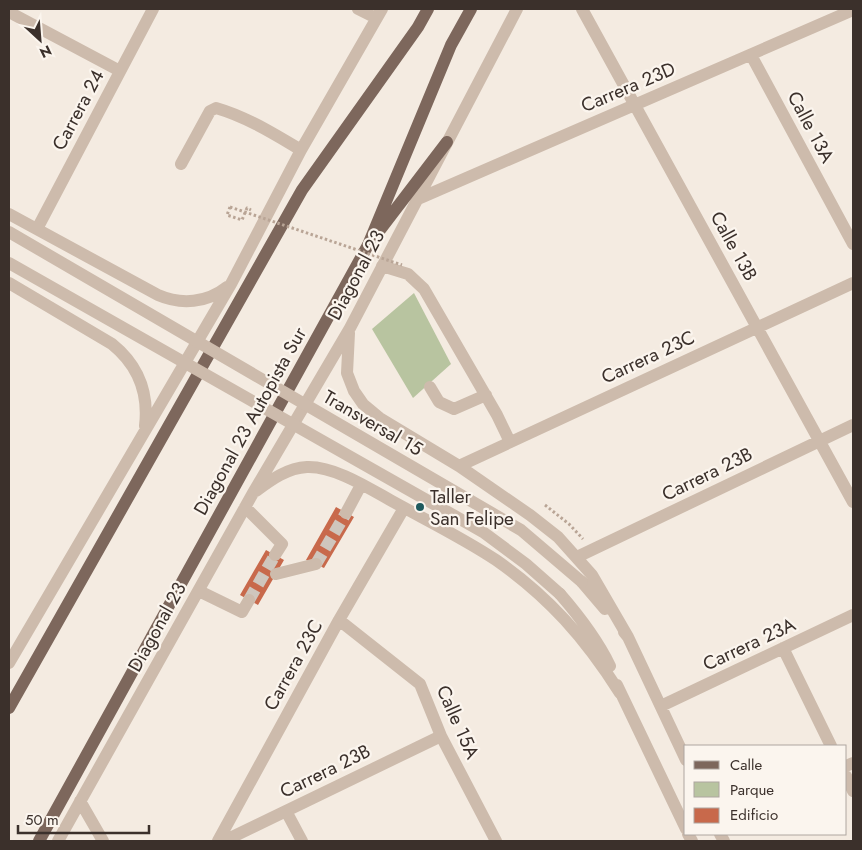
<svg xmlns="http://www.w3.org/2000/svg" width="862" height="850" viewBox="0 0 862 850" font-family="Jost,sans-serif">
<rect width="100%" height="100%" fill="#f4ebe1"/>
<path fill="#b8c4a0" d="M414,293L451,364L413,398L372,329Z"/>
<path fill="#c8694b" d="M336,507L354,517L324,568L306,560Z
M266,550L284,560L258,605L240,595Z"/>
<g fill="none" stroke-linecap="round" stroke-linejoin="round">
<path stroke="#cfc6bd" stroke-width="12" stroke-dasharray="12 6" stroke-linecap="butt" d="M316,564L346,513
M249,600L275,555"/>
<path stroke="#b9a596" stroke-width="3" stroke-dasharray="2.5 2.5" stroke-linecap="butt" d="M230,207L227,215L242,220L247,208L251,210
M545,505L569,524L583,539"/>
<path stroke="#cdbbac" stroke-width="12" d="M358,9L376,18
M582,9L853,502
M9,12L120,71
M751,55L853,244
M181,164L210,111L216,108C247,117 274,134 301,150
M418,199L853,10
M9,214L158,295C181,305 207,303 227,287
M37,229L153,9
M382,266L408,274L424,289L497,415L510,442
M9,283L112,344C138,365 149,392 145,426
M349,333L347,373L354,391L363,404L381,419L459,466L530,515L558,537L592,575L628,637
M430,387L439,402L454,409L486,395
M459,466L853,283
M256,491C271,480 287,468 307,467C334,466 367,487 390,500C426,520 463,538 496,560C549,597 585,638 620,693
M245,507L282,544L275,555
M346,513L361,485
M577,557L853,425
M276,574L316,564
M582,582L605,609
M199,591L242,612L249,600
M560,594C580,617 597,639 610,666
M339,620L420,684L441,736L496,841
M624,632L628,637L686,760
M783,648L831,746
M9,663L231,284L301,150L382,9
M617,685L686,829
M661,706L853,615
M846,766L853,763
M846,776L853,791
M80,801L103,841
M286,811L302,841
M688,834L692,841
M720,834L724,841
M58,841L253,493L350,328L517,9
M218,841L339,620L404,508
M224,841L441,736"/>
<path stroke="#7d675c" stroke-width="12" d="M376,235L447,142
M9,708L302,190L418,27L428,9
M39,841L368,245L451,45L471,9"/>
<path stroke="#b9a596" stroke-width="3" stroke-dasharray="2.5 2.5" stroke-linecap="butt" d="M230,207L402,265"/>
<path stroke="#cdbbac" stroke-width="12" d="M9,232L521,530L582,582
M9,263L483,532L526,564L560,594"/>
</g>
<circle fill="#1f5a5e" stroke="#fbf5ee" stroke-width="2" cx="420" cy="507" r="5"/>
<g text-anchor="middle" dominant-baseline="central" stroke-width="4.5" stroke-linejoin="round" paint-order="stroke">
<g font-size="19" fill="#3b302b" stroke="#fbf5ee">
<text transform="translate(628 87) rotate(-23)">Carrera 23D</text>
<text transform="translate(78 110) rotate(-62)">Carrera 24</text>
<text transform="translate(811 127) rotate(62)">Calle 13A</text>
<text transform="translate(734 246) rotate(61)">Calle 13B</text>
<text transform="translate(356 275) rotate(-62)">Diagonal 23</text>
<text transform="translate(648 357) rotate(-25)">Carrera 23C</text>
<text transform="translate(250 421) rotate(-61)">Diagonal 23 Autopista Sur</text>
<text transform="translate(373 423) rotate(30)">Transversal 15</text>
<text transform="translate(707 474) rotate(-26)">Carrera 23B</text>
<text transform="translate(157 627) rotate(-61)">Diagonal 23</text>
<text transform="translate(749 644) rotate(-25)">Carrera 23A</text>
<text transform="translate(293 665) rotate(-61)">Carrera 23C</text>
<text transform="translate(458 722) rotate(66)">Calle 15A</text>
<text transform="translate(325 771) rotate(-26)">Carrera 23B</text>
</g>
<g font-size="19" fill="#3b302b" stroke="#fbf5ee" text-anchor="start">
<text x="430" y="496">Taller<tspan x="430" dy="22">San Felipe</tspan></text>
</g>
</g>
<rect width="862" height="850" fill="none" stroke="#3b302b" stroke-width="20"/>
<rect x="684" y="745" width="162" height="90" fill="#fbf5ee" stroke="#aea6a0"/>
<rect x="694" y="761" width="25" height="8" fill="#7d675c" stroke="#aea6a0"/>
<text x="730" y="770" font-size="15" fill="#3b302b">Calle</text>
<rect x="694" y="782" width="25" height="15" fill="#b8c4a0" stroke="#aea6a0"/>
<text x="730" y="795" font-size="15" fill="#3b302b">Parque</text>
<rect x="694" y="808" width="25" height="15" fill="#c8694b" stroke="#aea6a0"/>
<text x="730" y="820" font-size="15" fill="#3b302b">Edificio</text>
<g transform="translate(40 40) rotate(154)" stroke="#fbf5ee" stroke-width="4" paint-order="stroke">
<path d="M0-4L9 19L0 12L-9 19Z" fill="#3b302b"/>
<text y="-8" font-size="14" font-weight="bold" text-anchor="middle" fill="#3b302b">N</text>
</g>
<path d="M18 825v8h131v-8" fill="none" stroke="#3b302b" stroke-width="2.5"/>
<text x="25" y="825" font-size="15" fill="#3b302b" stroke="#fbf5ee" stroke-width="4" paint-order="stroke">50 m</text>
</svg>
